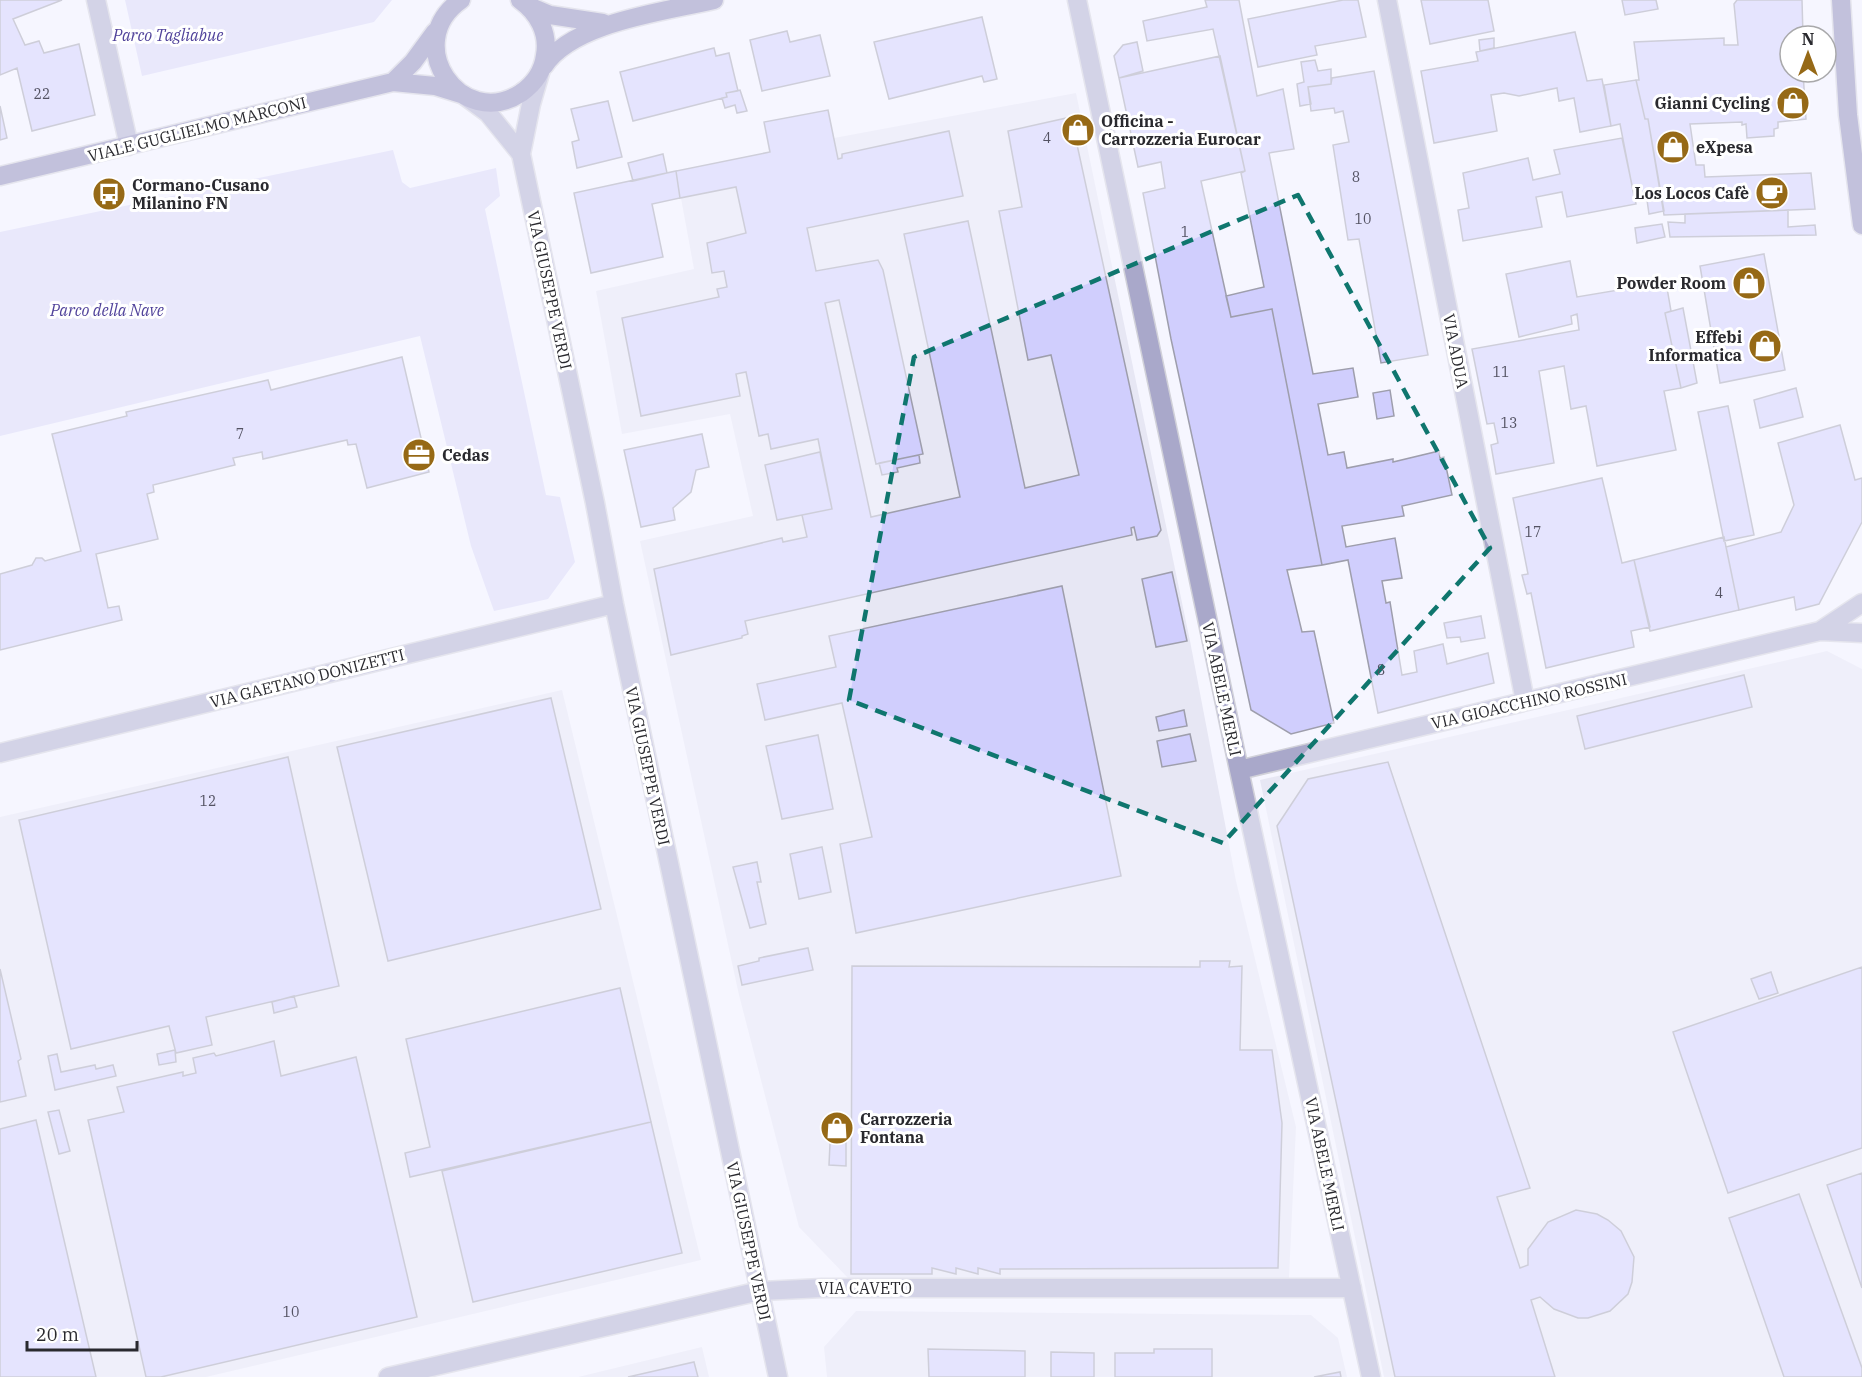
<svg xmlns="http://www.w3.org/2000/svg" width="1862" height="1377" viewBox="0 0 1862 1377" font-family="'IBM Plex Serif',serif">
<rect width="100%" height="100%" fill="#f6f6ff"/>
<path fill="#e7e7f4" d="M1076,93L1190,641L1236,881L1296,1127L1289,1278H848L799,1227L739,995L640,541L753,516L730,414L622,434L596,291L694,269L676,171L769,152L764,122L828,110L834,138Z
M1827,651L1862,669V1377H1384L1260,780Z
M562,690L701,1260L206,1377H0V817Z
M856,1311L1311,1315L1338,1338L1347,1377H827L824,1347Z
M702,1347L709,1377H578Z"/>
<path fill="#d9d8f7" d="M125,0H392L374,22L142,76Z
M393,150L402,182L410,188L496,168L500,196L485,209L546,495L560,497L575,562L548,599L494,611L471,546L420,336L0,436V232Z"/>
<path fill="#d0cefd" stroke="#9e9eac" stroke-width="1.5" d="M0,0H62L13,19L25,45L39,41L44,53L79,44L95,115L32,131L17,68L0,75Z
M1205,0H1239L1257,96L1283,89L1294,149L1269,153L1313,374L1353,368L1358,397L1318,404L1328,455L1344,452L1347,468L1393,459V462L1439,451L1440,458L1444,457L1452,495L1402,506L1404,516L1342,526L1346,547L1395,538L1402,578L1382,581L1386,603L1390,602L1402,675L1417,672L1414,651L1443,644L1447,664L1488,653L1494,683L1378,713L1348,560L1322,565L1272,309L1231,317L1226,296L1264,287L1241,173L1245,171L1213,29L1147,41L1143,21L1207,7Z
M1343,0H1358L1366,37L1315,46L1317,55L1258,67L1248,19Z
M1421,0H1488L1494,31L1430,44Z
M1622,0H1656L1658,9L1625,15Z
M1737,0H1802L1803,36H1790V72H1803L1806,119L1778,122V128L1774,129V136L1747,138L1746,124L1742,125V122L1690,124L1696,165H1704L1705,177L1811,173L1815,209L1664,215L1648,119H1645L1636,80H1639L1634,42L1724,38V45H1738L1734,4Z
M982,17L997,79L984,82L982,76L889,99L874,42Z
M787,31L790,42L820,35L830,76L762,91L750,40Z
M1575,32L1587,81L1602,79L1611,126L1580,132L1574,98L1559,101L1557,88L1519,96L1504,93L1491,95L1497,131L1434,143L1421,71L1478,61L1476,52Z
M1494,38V48L1480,51L1479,40Z
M1137,42L1143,71L1119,78L1114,56L1123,45Z
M714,48L716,56L729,53L738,91L726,93L727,97L633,121L620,72Z
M1220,56L1245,171L1201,181L1231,317L1272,309L1322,565L1287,570L1302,632L1314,631L1334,723L1291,734L1251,710L1171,339L1143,193L1165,188L1161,162L1138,167L1119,78Z
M1315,60L1318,71L1331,69V84L1308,87L1311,104L1300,106L1297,84L1304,82L1301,62Z
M1374,71L1428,355L1381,363L1359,239L1348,240L1333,145L1349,142L1343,111L1335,113L1334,108L1311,111L1308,87L1331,84L1332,78Z
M1636,80L1645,119H1648L1664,211L1649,214L1646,193L1634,196L1620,124L1611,126L1604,85Z
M740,90L747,111L737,113L735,105L725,108L722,98L727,97L726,93Z
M608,101L622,157L577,168L572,142L579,140L571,109Z
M0,106L7,138L0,140Z
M828,110L838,159L842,158V154L949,131L963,196L807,228L816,271L878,260L883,270L923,454L876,464L839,300L825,303L871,517L960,497L904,234L968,221L1025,488L1079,475L1051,355L1028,360L999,211L1022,207L1008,131L1071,117L1161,530L1157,536L1137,540L1134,527L1131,528L1132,535L745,621L748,634L742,636V638L671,655L654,569L782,538L783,542L807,537L802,515L832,509L818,439L771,449L768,434L759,436L746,372L736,374L740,396L641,416L622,318L719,297L717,289L727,287L724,271L712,273L707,243L746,233L736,187L680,198L676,171L770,152L764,122Z
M1622,138L1636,204L1567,217L1562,192L1536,197L1542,227L1463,241L1458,210L1469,208L1463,173L1528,158L1533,180L1560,174L1554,150Z
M663,154L667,173L633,181L628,163Z
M676,171L680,198L652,204L663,257L591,273L574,193Z
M1788,210V227L1815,225L1816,235L1670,237L1668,222L1685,223V214Z
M1662,224L1665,237L1637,243L1635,228Z
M1764,254L1785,370L1720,383L1700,266Z
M1570,261L1577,297L1666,282L1671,311L1665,313L1681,388L1664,391L1676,450L1597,466L1586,406L1571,409L1564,366L1539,371L1554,463L1496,474L1491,445L1498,443L1494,423L1487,424L1472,349L1579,330L1577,314L1571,316L1572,324L1519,337L1506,274Z
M1683,308L1697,383L1681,388L1665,313Z
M402,357L429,472L367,488L356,444L348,445L347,440L263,459L262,452L233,458L235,465L153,485L154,492L147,494L158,539L96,554L108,608L119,606L122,620L0,650V574L32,565L36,558H42L45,561L81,551L52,434L127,416L126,412L268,380L271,390Z
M1796,388L1803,417L1760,428L1754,400Z
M1390,390L1394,416L1377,419L1373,393Z
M1728,406L1754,535L1724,541L1698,412Z
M1840,425L1855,480L1862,478V522L1819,604L1796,610L1794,597L1739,610L1726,547L1781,532L1794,505L1778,443Z
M702,434L709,467L696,470L691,492L673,508L675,520L641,527L624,450Z
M820,452L832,509L777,520L765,465Z
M919,455L920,463L897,468L898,472L882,475L879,463Z
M1602,478L1622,563L1634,560L1650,627L1631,631L1634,647L1546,668L1531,593L1527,594L1522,575L1528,574L1513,498Z
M1724,537L1739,610L1650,631L1634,560Z
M1172,572L1187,641L1156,647L1142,579Z
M1062,586L1121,876L856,933L840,844L872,837L842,703L765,720L757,684L836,667L829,636Z
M1481,616L1485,638L1461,642L1460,637L1447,638L1444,623Z
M1744,675L1752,707L1585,749L1577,716Z
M551,698L601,909L388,961L337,747Z
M1184,710L1187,726L1159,731L1156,717Z
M1190,734L1196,761L1162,767L1157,741Z
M818,735L833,809L782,819L766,746Z
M288,757L339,986L206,1017L212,1045L176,1053L169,1026L71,1049L19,820Z
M1388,762L1530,1188L1497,1197L1520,1268L1528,1265V1249L1548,1222L1576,1210L1597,1214L1608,1220L1621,1231L1634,1257L1632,1282L1628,1294L1610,1311L1588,1318H1578L1554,1309L1540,1297L1531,1300L1555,1377H1395L1277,826L1308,779Z
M822,847L831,892L799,899L790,854Z
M757,862L761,882H757L766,924L750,928L733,867Z
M808,948L813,970L742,985L738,966L759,961V958Z
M1200,961H1230L1229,967L1242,966L1240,1050H1272L1282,1123L1278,1268L1000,1269V1274L978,1268V1274L956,1268V1274L932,1268V1274H851L852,966L1200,967Z
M1862,967V1148L1728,1193L1673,1032Z
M0,969L21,1059L18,1061L26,1096L0,1102Z
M1771,972L1778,993L1759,999L1751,979Z
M620,988L651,1122L410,1177L405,1153L430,1147L406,1039Z
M294,996L297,1007L274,1013L272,1002Z
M274,1041L281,1076L356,1057L417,1317L161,1377H146L88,1120L124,1112L117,1087L183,1072V1076L196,1073L193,1058L214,1053L216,1056Z
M175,1050L176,1062L159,1065L157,1054Z
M57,1054L61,1072L95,1065L96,1069L113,1065L116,1076L55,1090L48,1056Z
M59,1110L70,1151L59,1154L48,1112Z
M36,1120L96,1377H0V1129Z
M651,1122L682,1253L473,1302L442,1171Z
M831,1122H846V1166L829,1165Z
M1862,1173V1288L1827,1185Z
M1799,1194L1862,1368V1377H1784L1729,1218Z
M928,1349L1025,1351V1377H929Z
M1154,1349H1212V1377H1115V1353H1154Z
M1051,1352L1094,1353V1377H1051Z
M694,1362L698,1377H628Z
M1340,1372L1341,1377H1314Z"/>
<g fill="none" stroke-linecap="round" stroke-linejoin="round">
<defs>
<path id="street" d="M96,0L129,146
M1077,0L1239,770L1371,1377
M1387,0L1525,701
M540,73L531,104L521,154L595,503L614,604L778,1377
M465,96L488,113L521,154
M1820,631L1862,603
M0,753L614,604
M1239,770L1820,631L1862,633
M388,1377L760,1291L822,1288H1352"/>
<path id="secondary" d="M461,0C400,43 461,132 521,93C534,84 543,71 545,55C549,33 538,13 520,0
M1841,0L1848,115L1862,225
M531,7L550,15L603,23
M544,66C573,22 664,12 714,0
M393,82L413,62L435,32
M0,176L393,82L435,86L464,95"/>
</defs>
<use href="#street" stroke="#d1d1d9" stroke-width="21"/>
<use href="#secondary" stroke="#d1d1d9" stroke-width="21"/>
<use href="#street" stroke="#a9a8ca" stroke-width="18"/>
<use href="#secondary" stroke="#8481b2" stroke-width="18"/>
</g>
<path d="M0 0H1862V1377H0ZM1298,195L1490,548L1223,843L849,700L914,357Z" fill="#f6f6ff" fill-opacity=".55" fill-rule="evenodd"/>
<path fill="none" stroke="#0f766e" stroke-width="4.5" stroke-dasharray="12 8" stroke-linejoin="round" d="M1298,195L1490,548L1223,843L849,700L914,357Z"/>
<defs>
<symbol id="shop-disc" viewBox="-11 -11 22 22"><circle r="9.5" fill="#966916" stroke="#fff"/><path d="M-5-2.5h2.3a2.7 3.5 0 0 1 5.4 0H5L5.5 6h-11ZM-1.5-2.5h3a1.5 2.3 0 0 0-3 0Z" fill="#fff"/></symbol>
<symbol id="cafe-disc" viewBox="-11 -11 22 22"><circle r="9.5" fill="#966916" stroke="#fff"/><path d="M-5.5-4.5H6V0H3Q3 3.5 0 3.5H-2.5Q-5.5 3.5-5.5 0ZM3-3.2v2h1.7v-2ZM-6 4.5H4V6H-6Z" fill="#fff"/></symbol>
<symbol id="bus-disc" viewBox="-11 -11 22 22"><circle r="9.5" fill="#966916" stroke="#fff"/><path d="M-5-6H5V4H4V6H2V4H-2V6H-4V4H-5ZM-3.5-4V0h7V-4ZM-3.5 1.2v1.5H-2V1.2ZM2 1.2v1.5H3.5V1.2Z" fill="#fff"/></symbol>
<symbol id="office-disc" viewBox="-11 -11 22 22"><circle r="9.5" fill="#966916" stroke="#fff"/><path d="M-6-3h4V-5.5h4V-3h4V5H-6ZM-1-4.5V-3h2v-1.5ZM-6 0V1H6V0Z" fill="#fff"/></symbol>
</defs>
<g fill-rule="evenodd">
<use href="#shop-disc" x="1774" y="84" width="38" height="38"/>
<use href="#shop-disc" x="1059" y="111" width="38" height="38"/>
<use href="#shop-disc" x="1654" y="128" width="38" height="38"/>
<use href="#cafe-disc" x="1753" y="174" width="38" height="38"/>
<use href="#bus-disc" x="90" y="175" width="38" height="38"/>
<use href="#shop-disc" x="1730" y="264" width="38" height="38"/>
<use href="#shop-disc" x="1746" y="327" width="38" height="38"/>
<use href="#office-disc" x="400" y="436" width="38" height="38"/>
<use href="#shop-disc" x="818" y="1109" width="38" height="38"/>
</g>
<g text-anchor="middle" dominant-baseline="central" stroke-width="6" stroke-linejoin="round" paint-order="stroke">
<g font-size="14" fill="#535262">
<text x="42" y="94">22</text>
<text x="1047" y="138">4</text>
<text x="1356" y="177">8</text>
<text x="1363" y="219">10</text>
<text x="1185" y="232">1</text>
<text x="1501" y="372">11</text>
<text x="1509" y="423">13</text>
<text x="240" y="434">7</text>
<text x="1533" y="532">17</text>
<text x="1719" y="593">4</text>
<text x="1381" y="670">8</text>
<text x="208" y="801">12</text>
<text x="291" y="1312">10</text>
</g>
<g font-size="16" font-style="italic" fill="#51439b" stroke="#fff">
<text x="168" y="35">Parco Tagliabue</text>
<text x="107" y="310">Parco della Nave</text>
</g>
<g font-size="16" font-weight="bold" fill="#29292e" stroke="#fff" text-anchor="start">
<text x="1770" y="103" text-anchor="end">Gianni Cycling</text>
<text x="1101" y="121">Officina -<tspan x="1101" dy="18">Carrozzeria Eurocar</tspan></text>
<text x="1696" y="147">eXpesa</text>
<text x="132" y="185">Cormano-Cusano<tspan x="132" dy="18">Milanino FN</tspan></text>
<text x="1749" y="193" text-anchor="end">Los Locos Cafè</text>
<text x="1726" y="283" text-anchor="end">Powder Room</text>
<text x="1742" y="337" text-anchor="end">Effebi<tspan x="1742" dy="18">Informatica</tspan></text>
<text x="442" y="455">Cedas</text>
<text x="860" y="1119">Carrozzeria<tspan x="860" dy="18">Fontana</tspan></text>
</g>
<g font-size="16" fill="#29292e" stroke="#fff">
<text transform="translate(197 129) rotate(-14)">VIALE GUGLIELMO MARCONI</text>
<text transform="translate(550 290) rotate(78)">VIA GIUSEPPE VERDI</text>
<text transform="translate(1456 351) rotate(79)">VIA ADUA</text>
<text transform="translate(307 678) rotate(-14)">VIA GAETANO DONIZETTI</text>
<text transform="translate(1222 689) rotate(78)">VIA ABELE MERLI</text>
<text transform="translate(1529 701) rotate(-13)">VIA GIOACCHINO ROSSINI</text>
<text transform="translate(648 766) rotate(78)">VIA GIUSEPPE VERDI</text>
<text transform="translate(1325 1164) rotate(78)">VIA ABELE MERLI</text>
<text transform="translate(749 1241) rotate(78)">VIA GIUSEPPE VERDI</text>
<text x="865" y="1288">VIA CAVETO</text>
</g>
</g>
<g transform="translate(1808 54)"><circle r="28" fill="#ffffff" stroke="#a9a9ab" stroke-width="1.5"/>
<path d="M0-4.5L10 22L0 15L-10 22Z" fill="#966916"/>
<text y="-9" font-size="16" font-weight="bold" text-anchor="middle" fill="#29292e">N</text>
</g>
<path d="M27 1341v9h110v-9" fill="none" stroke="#29292e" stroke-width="3"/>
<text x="36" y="1341" font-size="18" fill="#29292e" stroke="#ffffff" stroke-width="4.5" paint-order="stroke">20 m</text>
</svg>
